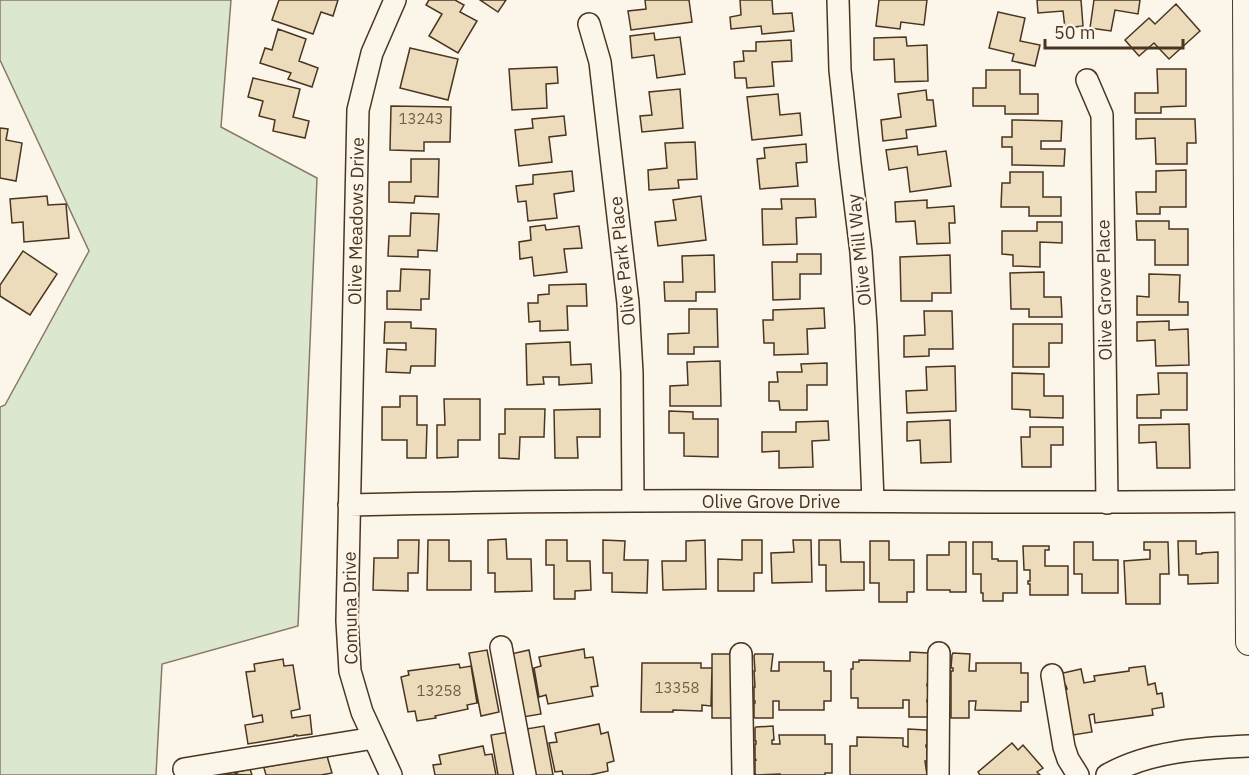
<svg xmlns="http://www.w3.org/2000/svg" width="1249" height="775" viewBox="0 0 1249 775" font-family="'IBM Plex Sans',sans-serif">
<rect width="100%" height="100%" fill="#fbf6e9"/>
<path fill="#dce7d0" stroke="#887966" stroke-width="1.5" d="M0,0H231L221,127L317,178L298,626L162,664L156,775H0V407L5,405L89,251L0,60Z"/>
<path fill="#ecdcbc" stroke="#4a3520" stroke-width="1.5" d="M279,0H338L333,16L321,12L313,34L272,20Z
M429,0H455L464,5L460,12L477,21L458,53L429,36L442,14L426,5Z
M480,0H506L498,12Z
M645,0H689L692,22L631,30L628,11L646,9Z
M740,0H772L773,14L792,13L794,31L762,34L761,26L731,29L730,17L741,15Z
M879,0H927L924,25L901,22L900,29L876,26Z
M1037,0H1081L1083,26L1065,28L1063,11L1038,13Z
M1094,0H1140L1138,14L1115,10L1111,31L1090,28Z
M1176,4L1200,31L1169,59L1154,43L1139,56L1125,40L1149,18L1155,24Z
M998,12L1025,18L1020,41L1040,45L1035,66L1012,61L1014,54L989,48Z
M278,29L306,39L299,61L318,68L312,87L288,79L291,73L260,63L265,48L272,50Z
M654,33L655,40L680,37L685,74L657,78L654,55L632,58L630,36Z
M906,37L907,46L927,45L928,81L895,82L894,59L874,60V38Z
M791,40L792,61L772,62L774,86L747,88L746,78H735L734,62L744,61L743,51H756V42Z
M410,48L458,59L448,100L400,88Z
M557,67L558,83L546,84L547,108L512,110L509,69Z
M1157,69H1186V106L1161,107V113H1135V93H1158Z
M986,70H1020V94H1038V114H1005V106H973V88H986Z
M253,78L300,89L293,117L309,121L305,138L273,131L275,120L259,116L263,101L248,97Z
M680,89L683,128L642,132L640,116L652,115L649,92Z
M926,90L927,100H933L936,126L906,130L907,138L883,141L881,120L901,117L898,94Z
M778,94L780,115L800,113L802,135L752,140L747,97Z
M391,106L451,107L450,142H424V151L390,150Z
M564,116L566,135L549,137L552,162L519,166L515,130L533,128L532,119Z
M1136,119H1195L1196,143H1187V164H1156L1155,138L1136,139Z
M1012,120L1062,121L1061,141H1041V149H1065L1064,166L1012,165V147H1002V137H1012Z
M0,128L8,129L6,140L22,143L16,181L0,178Z
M695,142L697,179L678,180L679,188L649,190L648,170L667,168L665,143Z
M806,144L807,162L796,163L798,186L760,189L757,159L765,158L764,148Z
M917,146L918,155L946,151L951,186L910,192L907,167L889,170L886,150Z
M411,159H439L438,197L415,196L414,203L389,202V182H411Z
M1186,170V207H1160V214H1137L1136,192H1156V171Z
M572,171L574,191L554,194L557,218L528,221L526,201L518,202L516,186L533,184V175Z
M1010,172H1043V197H1061V216H1029V207H1001L1002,183H1010Z
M47,196L48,205L66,204L69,238L24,242L23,222L12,223L10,199Z
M701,196L706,240L658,246L655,222L676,220L673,200Z
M781,199H815L816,217L796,218L797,244L763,245L762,209H782Z
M927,200V208L954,206L955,223H949L950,243L917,244L915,221L896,222L895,202Z
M411,213L439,214L437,251L418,250V257L388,256L389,236H410Z
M1136,221H1169V229H1188V265H1155V240H1137Z
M1037,222H1062V243L1040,242V267L1013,266V255L1002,254V231H1037Z
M545,225L546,230L579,226L582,248L564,249L567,272L534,276L532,257L520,259L519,242L531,240L530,227Z
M23,251L57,274L30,315L0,296V285Z
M797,254H821V274H800V299L773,300L772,262H797Z
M714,255L715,292H696V301H665L664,282H683L682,256Z
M950,255L951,293H932V301H901L900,257Z
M401,269L430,270L429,299H421V310L387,309V291H400Z
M1044,272V297H1061L1062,317H1029V309H1011L1010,273Z
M1149,274L1180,275L1179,302H1188V315H1137V296L1149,297Z
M586,284L587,306H567L568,330L540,331V321L529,322L528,303H538V295L549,294V285Z
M824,308L825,328L807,329L808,354L774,355V343H764L763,320H773V310Z
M689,309H717L718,347H694V354H668V334L689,333Z
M924,311H952L953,349H929V356L904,357V336L925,335Z
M1169,321V330L1188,329L1189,365L1156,366L1155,340L1137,341V322Z
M385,322H411V328L436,329L435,366H411L410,373L386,372L387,349L406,350V343H384Z
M1013,324H1062V343H1049V367H1013Z
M570,342L571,365L591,364L592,383L559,385V377H543L544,384L527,385L526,344Z
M720,361L721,406H670V386L688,385L687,362Z
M827,363V385H807V410H780L779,401H769V382H778L777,372H802L801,364Z
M955,366L956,411L907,413L906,391L927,390L926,367Z
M1012,373L1044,374V396H1063V418L1030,417V410L1012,409Z
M1158,373H1187V410H1161V418H1137V395L1159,394Z
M400,396H417V425H427L426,458H407V440H382V407H400Z
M444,399H480V440H458V457L437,458V425H445Z
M505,409H545L544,437H520L519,459L499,458V434H505Z
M600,409V437H577L578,458H555L554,410Z
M669,411L693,412V419H718V457L684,456V433H669Z
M950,420L951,462L921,463L920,440L907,441V422Z
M828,421L829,440L812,441L813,467L779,468V451L762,452V432H796V422Z
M1189,424L1190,468H1157L1156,442L1139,443V425Z
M1030,427H1063V445H1051V467H1022L1021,437H1030Z
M506,539L507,559H531L532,591L495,592V573H488V540Z
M398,540H419L418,573H408V591L373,590L374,558H398Z
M428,540H449V561H471V590H427Z
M546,540H567V561H590L591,590L575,591V599H554V565H546Z
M603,540L625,541L624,560H648L647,593L612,592V573H603Z
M705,540L706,589L663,590L662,561H686V541Z
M742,540H762V573H754V591H718V559L742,560Z
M793,540H811L812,582L772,583L771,553L794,552Z
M819,540H840L841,562H864V590L826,591V565H819Z
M870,541H889V560H914V592H907V602H879V583H870Z
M1178,541H1196V554H1202V553L1218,552V583L1188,584V575H1179Z
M949,542H966V592H950V590H927V555H949Z
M973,542H992V559H998V561H1017V593H1003V601H983V593H981V574H973Z
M1074,542H1093V560H1118V593H1082V574H1074Z
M1144,542H1168L1169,574H1160V604H1126L1124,561L1150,559V550H1144Z
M1023,546H1049V550H1045V566H1068V595H1030V584H1028V581H1030V570H1024Z
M584,649L585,658L593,657L598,686L591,687L593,696L548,704L546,695L539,697L534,668L541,666L539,657Z
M487,650L499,712L481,716L469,653Z
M529,650L541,714L523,717L511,654Z
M910,652L928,653L929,654L928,668V684H927V686H928V700H927V702H928V716L927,717H909V700H903V708H858V698H851V669H853V662H859V660L910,661Z
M953,653L970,654L969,671H976V663H1021V673H1028V702H1021V711L975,710L976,701H969V718H951V671H953V668H951L952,655Z
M712,654H731V718H712Z
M755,654H773L771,671H779V662H824V671H831V701H824V710H779V701H773V718H755L754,717V703H755V701H754V687H755L754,671H755L754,656Z
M283,659L284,666L293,665L300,709L291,711L292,718L310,715L312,734L297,736V735H294V736L248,744L245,725L263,722L262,715L253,717L246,672L255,671L254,664Z
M642,663H701V668H712L711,706L702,705V711L673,710V712H641Z
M459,664L460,668L471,666L477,703L467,705L468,709L435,716L436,718L417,721L415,711L408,712L401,677L409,675L408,671Z
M1145,666L1148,685L1155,683L1157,694L1162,693L1164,707L1152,709L1153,715L1095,723L1094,714L1089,715L1092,732L1073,735L1065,689H1067L1066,686L1065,687L1063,673L1081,669L1084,683L1095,681L1094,676L1129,671V668Z
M599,724L601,734L608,732L614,761L607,763L608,771L590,775H563L562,771L555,772L549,743L557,742L555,733Z
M544,726L553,775H535L526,729Z
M773,726L774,740H772V744H780L779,735H825V744H832V773H825V775H780V774L756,775L755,773V760H756L755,758V744H756V741H755V728L756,727Z
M908,729L926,730L927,731V745H926V747H927V761H925L927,775H850V746H857V737L903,738V746L908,747Z
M509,732L517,775H498L491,735Z
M1012,743L1018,750L1023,745L1043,768L1037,772L1040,775H980L978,772Z
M483,746L485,755L492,754L496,775H435L433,765L441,764L439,755Z
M327,756L332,773L321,775H266L264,768L265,767Z
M250,769L252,775L221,774L235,772V773H237V772Z"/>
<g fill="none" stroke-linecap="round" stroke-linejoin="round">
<defs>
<path id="minor" d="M838,0L840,70L850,163L861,252L866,326L873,501
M589,24L600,62L628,303L632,373L633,501
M1087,80L1102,115L1107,503
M349,505C444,503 539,501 634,501C839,500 1044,504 1249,501
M501,647L525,775
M741,654L743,775
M1052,675L1064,747L1068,759L1078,775
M184,769L374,738
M391,775L362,712L350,671L347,621L358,110L372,53L395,0
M938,775L939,653
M1107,775C1149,751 1202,748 1249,746"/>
<path id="major" d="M1246,0L1249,642"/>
</defs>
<use href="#minor" stroke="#4a3520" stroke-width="24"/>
<use href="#major" stroke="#4a3520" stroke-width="28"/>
<use href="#minor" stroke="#fbf6e9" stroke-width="21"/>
<use href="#major" stroke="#fbf6e9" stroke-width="26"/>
</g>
<g text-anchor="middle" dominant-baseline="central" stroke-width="4.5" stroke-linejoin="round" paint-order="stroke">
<g font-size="15" fill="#725f47">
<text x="421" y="118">13243</text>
<text x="677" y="687">13358</text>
<text x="439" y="690">13258</text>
</g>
<g font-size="18" fill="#4a3520" stroke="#fbf6e9">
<text transform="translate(356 221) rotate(-89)">Olive Meadows Drive</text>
<text transform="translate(859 250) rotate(-96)">Olive Mill Way</text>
<text transform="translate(622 261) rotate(-96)">Olive Park Place</text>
<text transform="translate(1104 290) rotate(-91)">Olive Grove Place</text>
<text x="771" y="501">Olive Grove Drive</text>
<text transform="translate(350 608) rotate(-91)">Comuna Drive</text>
</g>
</g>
<path d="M1045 39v9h138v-9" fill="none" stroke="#4a3520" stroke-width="3"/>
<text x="1054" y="39" font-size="18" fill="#4a3520" stroke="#fbf6e9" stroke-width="4.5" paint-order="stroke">50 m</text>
</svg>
